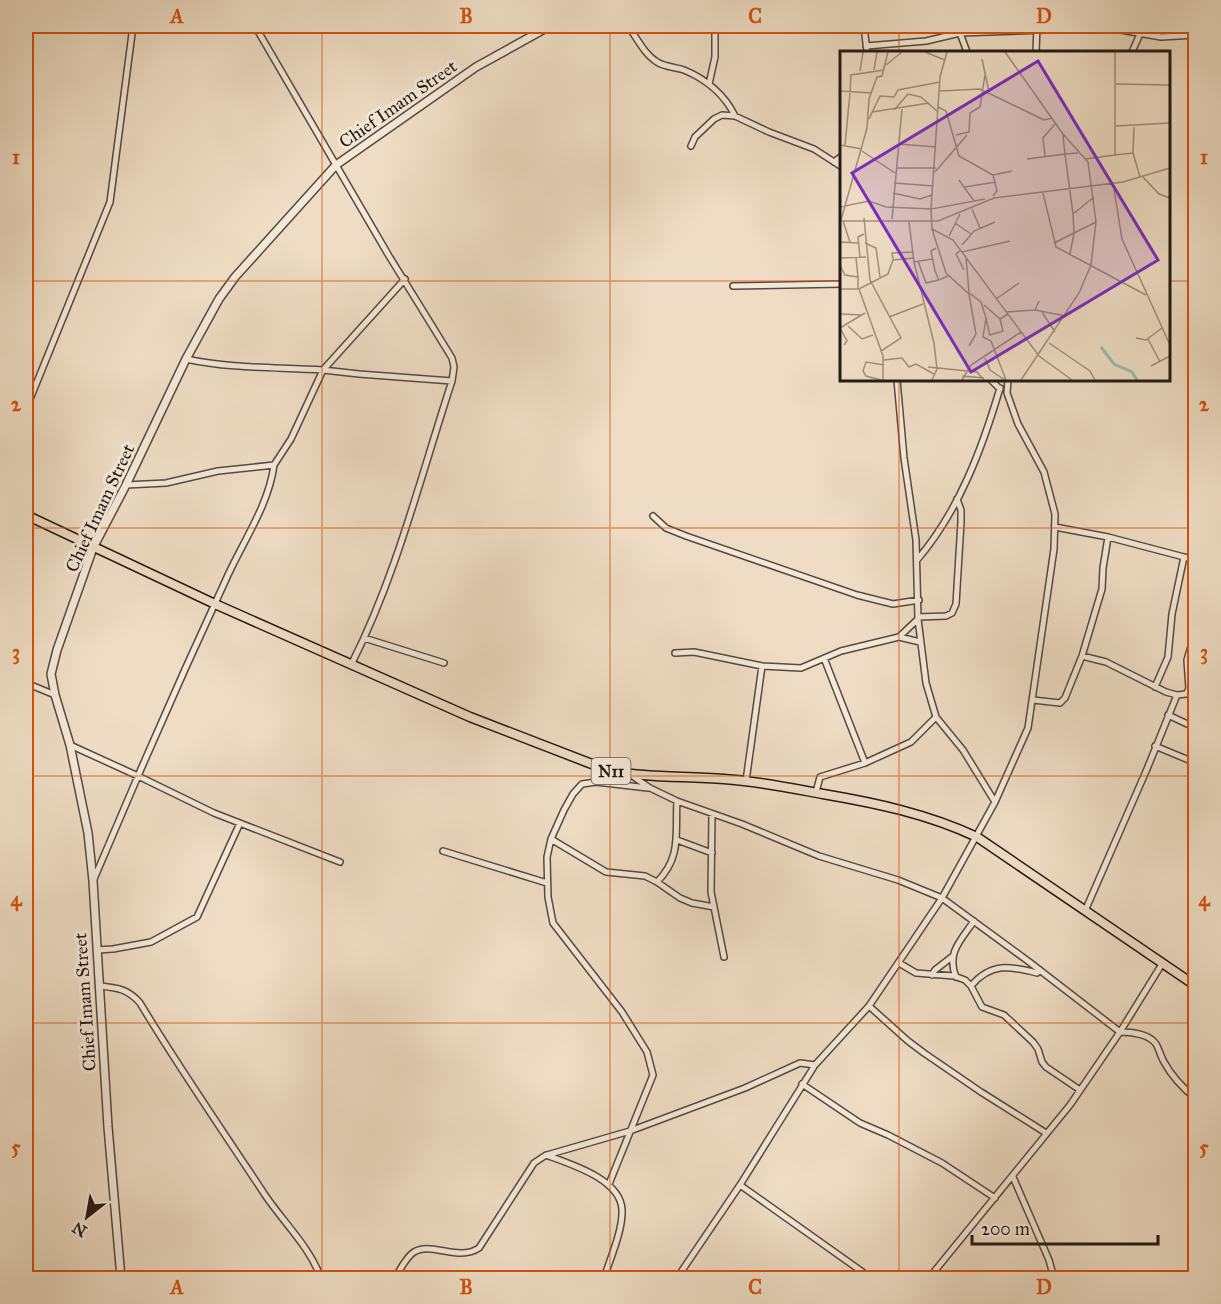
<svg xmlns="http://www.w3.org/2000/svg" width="1221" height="1304" viewBox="0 0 1221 1304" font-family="'IM FELL Great Primer',serif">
<rect width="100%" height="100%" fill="#eeddc4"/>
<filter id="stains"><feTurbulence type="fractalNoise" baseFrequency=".00333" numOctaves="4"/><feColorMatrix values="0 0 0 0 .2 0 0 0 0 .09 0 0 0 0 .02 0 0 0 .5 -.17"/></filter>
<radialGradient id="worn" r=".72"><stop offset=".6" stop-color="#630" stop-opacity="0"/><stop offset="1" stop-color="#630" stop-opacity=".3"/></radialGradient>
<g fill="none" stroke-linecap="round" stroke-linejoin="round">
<defs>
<path id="minor" d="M255,26L389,256L452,358L454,367L452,381C421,475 397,574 352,663
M628,26C637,38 644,54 657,62C665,67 675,67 684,70C706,79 725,95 735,116
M864,26L867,52
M1098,26L1161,37L1196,35
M960,33L967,52
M866,46L926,41L960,33L1046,30L1072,26
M1036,52L1037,26
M1132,52L1140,34
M709,84L715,57V26
M691,146L695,137L714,119L722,115L735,116L769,132L814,149L842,167
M834,162L842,156
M733,286L842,284
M186,359C232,369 277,367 323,370L405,279
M991,380L1000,389
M26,409L110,202L133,26
M126,485L166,483L218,471L274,465L291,439L323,370L359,374L452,381
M653,516L666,528L686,536L857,595L893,604L919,600
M1108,537L1184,557L1172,614L1168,657L1155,687
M1184,557L1196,560
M917,560C959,511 982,449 1000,388
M918,617L946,616L952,613L956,604L961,522V510L957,499
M918,619L899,637L920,642
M364,638L444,663
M675,653L694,652L762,666L801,668L841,651L899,637
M1082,656L1106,662L1166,692L1177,695L1147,769L1085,911
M824,658L865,763
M26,683L55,695
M1177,695L1186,694L1189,689L1187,660L1196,629
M1033,700L1060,703L1065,698L1082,656L1102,589L1103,568L1108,537L1055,527
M1168,715L1196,728
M70,745L138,776C167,709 197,642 228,575C244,540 269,504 274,465
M1155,746L1196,763
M631,775L650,788L677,801L742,824L819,856L898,880L942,898L995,802L963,750L936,717L926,683L918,619L916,540L904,458L897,380
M746,781L762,666
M816,792L820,777L865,763L911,742L936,717
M995,802L1028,728L1054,549L1055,514L1044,472L1018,424L1007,393L1008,380
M712,814L711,892L724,957
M551,839L606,872L645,876L657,882L680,898L692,903L714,907
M677,840L712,853
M443,851L547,883
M94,879L138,776L214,813L340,862
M657,882C682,857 675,833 677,801
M97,950L113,949L151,942L197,917L240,823
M899,963L916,973L954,976L965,980L971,986L982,1007L1004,1015L1033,1042L1038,1049L1042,1062L1046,1067L1080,1090
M932,975L935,970L953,956
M956,977C946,953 961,940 974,921
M100,986C118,988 128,989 140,1003C179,1068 223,1131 265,1195C284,1223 309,1246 321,1278
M971,986C991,962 1010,966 1037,973L1040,970
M869,1006L908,1041L924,1053L981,1092L1046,1133
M802,1084L860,1123L888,1135L942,1163L995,1198
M547,1155L630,1131L745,1088L800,1063L815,1065
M1013,1177L1049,1260L1054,1278
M609,1184L653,1075L647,1052L622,1012L553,923L548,897L547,857L551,839L564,810L573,794L582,784L596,782L648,788
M740,1185L871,1278
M395,1278C400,1270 406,1257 414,1252C431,1241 458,1262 479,1248L534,1163L546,1155C570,1164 621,1179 622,1210C623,1230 610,1259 604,1278
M677,1278L740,1185L815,1065L869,1006L942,898L1028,961L1120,1032C1131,1032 1149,1034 1156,1044C1159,1049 1161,1057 1164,1062C1171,1075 1184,1089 1196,1099
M929,1278L1070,1105L1120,1032L1162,964"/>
<path id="tertiary" d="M121,1278L108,1127L93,881L88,833L70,745L55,695L51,674L57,650L93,548L126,485L186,359L219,299L235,277L336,165L476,67L550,26"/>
<path id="trunk" d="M26,515L215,604L470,717L610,771C647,778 685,776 724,779C757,781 790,788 823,794C876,803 928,814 977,837L1196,986"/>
</defs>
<use href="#minor" stroke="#57493f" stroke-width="8"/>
<use href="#tertiary" stroke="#57493f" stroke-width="10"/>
<use href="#trunk" stroke="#251813" stroke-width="11"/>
<use href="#minor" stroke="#f4e9d9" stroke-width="5"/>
<use href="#tertiary" stroke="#f4e9d9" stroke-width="7"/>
<use href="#trunk" stroke="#eeddc4" stroke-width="8"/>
</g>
<path fill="none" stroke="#d4520d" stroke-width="1.5" stroke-opacity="0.55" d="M322,26V1278M610,26V1278M899,26V52M26,281H842M1168,281H1196M899,380V1278M26,528H1196M26,776H1196M26,1023H1196"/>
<g text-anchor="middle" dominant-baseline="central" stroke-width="6" stroke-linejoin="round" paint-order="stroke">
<rect fill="#f4e9d9" stroke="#63574e" stroke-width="1.5" x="591.5" y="758" width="39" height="26" rx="4.5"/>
<g font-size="16" font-weight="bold" fill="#251813">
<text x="611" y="771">N11</text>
</g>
<g font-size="18" fill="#251813" stroke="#f4e9d9">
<text transform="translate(398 104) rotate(-35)">Chief Imam Street</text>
<text transform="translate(100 508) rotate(-65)">Chief Imam Street</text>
<text transform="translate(85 1002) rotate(-94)">Chief Imam Street</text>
</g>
</g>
<g transform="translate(840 51)">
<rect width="330" height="330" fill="#eeddc4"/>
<path fill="none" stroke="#9abcb0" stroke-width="3" d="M261,296L274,313L292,321L297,329"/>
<path fill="none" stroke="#9e8e7d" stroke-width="1.5" d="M85,1L105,9M165,1L223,83L248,111L256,171L251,214L239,242L181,329M142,8L149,41M46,14L62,1M34,19L37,1M20,20L23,1M276,33L330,34M0,40L32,42M100,40L140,38L204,69L212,67M10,41L11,24L44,19M98,56L106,60L119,105L153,124L157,140L153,145M54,59L68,43L81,46L98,61M32,61L89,52M29,68L40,45L54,46L58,39L100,31M276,75L330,72M116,84L129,81L130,62L140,56L145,24M59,93L96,96M0,94L22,98M5,94L10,42M22,100L55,122M293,102L294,76M275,104L293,102L300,126M205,105L203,87L215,73M187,108L225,103L223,84M245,108L275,104V1M56,117H96M95,121L127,84M153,124L172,120M303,126L319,143L330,147M119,129L134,150M54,132L93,135M273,132L282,188L330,294M125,136L156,131M53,142L80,148L92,144M203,142L216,196L306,244M145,148L91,158L92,178L113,189L199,305L232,329M0,156L29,150L46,156L91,158L100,26L107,1M132,158L140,177M233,163L225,103L238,102M24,167L30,229L61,287L41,300M52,168L62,58M1,169L27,77L29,48L37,26L42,25L48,1M0,170H98L154,147L283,131L330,117M3,170L10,191M69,171L74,211L92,208M115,172L131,183M92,178L106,222L129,243L136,283L129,295M109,185L120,163M0,191L18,192M25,192L36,197L40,226M214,192L234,182L233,163L254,146M122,194L134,180L155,171M96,197L91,200L95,220L99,229L108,225M121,199L116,203L124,219M122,201L170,190M230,203L234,182L256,171M0,207L26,206M16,207L18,226M20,207L18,186L24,183M126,207L129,241M53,208L52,202L73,201M78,210L86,232L98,229M74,211L94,292L97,318L92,329M0,214L5,224L18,226V238M0,238H19L48,223L53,209L74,207M19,238L43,305V329M128,241L141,251L146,267L143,286L151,290L166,329M156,248L179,232M144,254L160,268L168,263M195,259L226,265M166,261L195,259L199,250M202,261L215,281M0,263L22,264M49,266L83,253M146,267L150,285M8,275L22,288L33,284M0,277L25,262M0,277L7,290L4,294M150,284L163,280L160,268M296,287L306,289L322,277M308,288L320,311M209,292L250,320L255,329M145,307L150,319L165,329M44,309L62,307L69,316L76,313L94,323M311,315L330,305M88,316L137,321L144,329M122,325L144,327M41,329L26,325L23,320L26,311L44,314M122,329L131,314L181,281"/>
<path fill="#7b2cbf" fill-opacity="0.15" stroke="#7b2cbf" stroke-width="3" d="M198,10L318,209L131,321L12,122Z"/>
<rect width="330" height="330" fill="none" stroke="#251813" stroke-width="3"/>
</g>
<rect width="1221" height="1304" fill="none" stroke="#eeddc4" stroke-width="66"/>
<g transform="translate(87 1217) rotate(211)" stroke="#f4e9d9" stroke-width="4.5" paint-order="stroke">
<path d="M0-4.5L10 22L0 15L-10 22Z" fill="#251813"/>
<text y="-9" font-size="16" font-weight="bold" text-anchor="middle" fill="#251813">N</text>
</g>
<path d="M972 1235v9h186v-9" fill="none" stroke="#251813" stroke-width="3"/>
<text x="981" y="1235" font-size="18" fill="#251813" stroke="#f4e9d9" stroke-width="4.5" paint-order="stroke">200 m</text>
<rect x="33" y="33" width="1155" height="1238" fill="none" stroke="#d4520d" stroke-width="2"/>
<g font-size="20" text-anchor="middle" font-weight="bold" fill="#d4520d">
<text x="177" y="23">A</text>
<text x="466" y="23">B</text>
<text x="755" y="23">C</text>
<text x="1044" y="23">D</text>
<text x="16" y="164">1</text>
<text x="1204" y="164">1</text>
<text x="16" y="411">2</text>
<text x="1204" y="411">2</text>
<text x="16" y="659">3</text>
<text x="1204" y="659">3</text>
<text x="16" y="906">4</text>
<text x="1204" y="906">4</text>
<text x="16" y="1154">5</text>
<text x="1204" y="1154">5</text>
<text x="177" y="1294">A</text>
<text x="466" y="1294">B</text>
<text x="755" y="1294">C</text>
<text x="1044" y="1294">D</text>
</g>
<rect width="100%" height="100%" filter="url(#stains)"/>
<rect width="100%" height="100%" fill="url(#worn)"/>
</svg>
